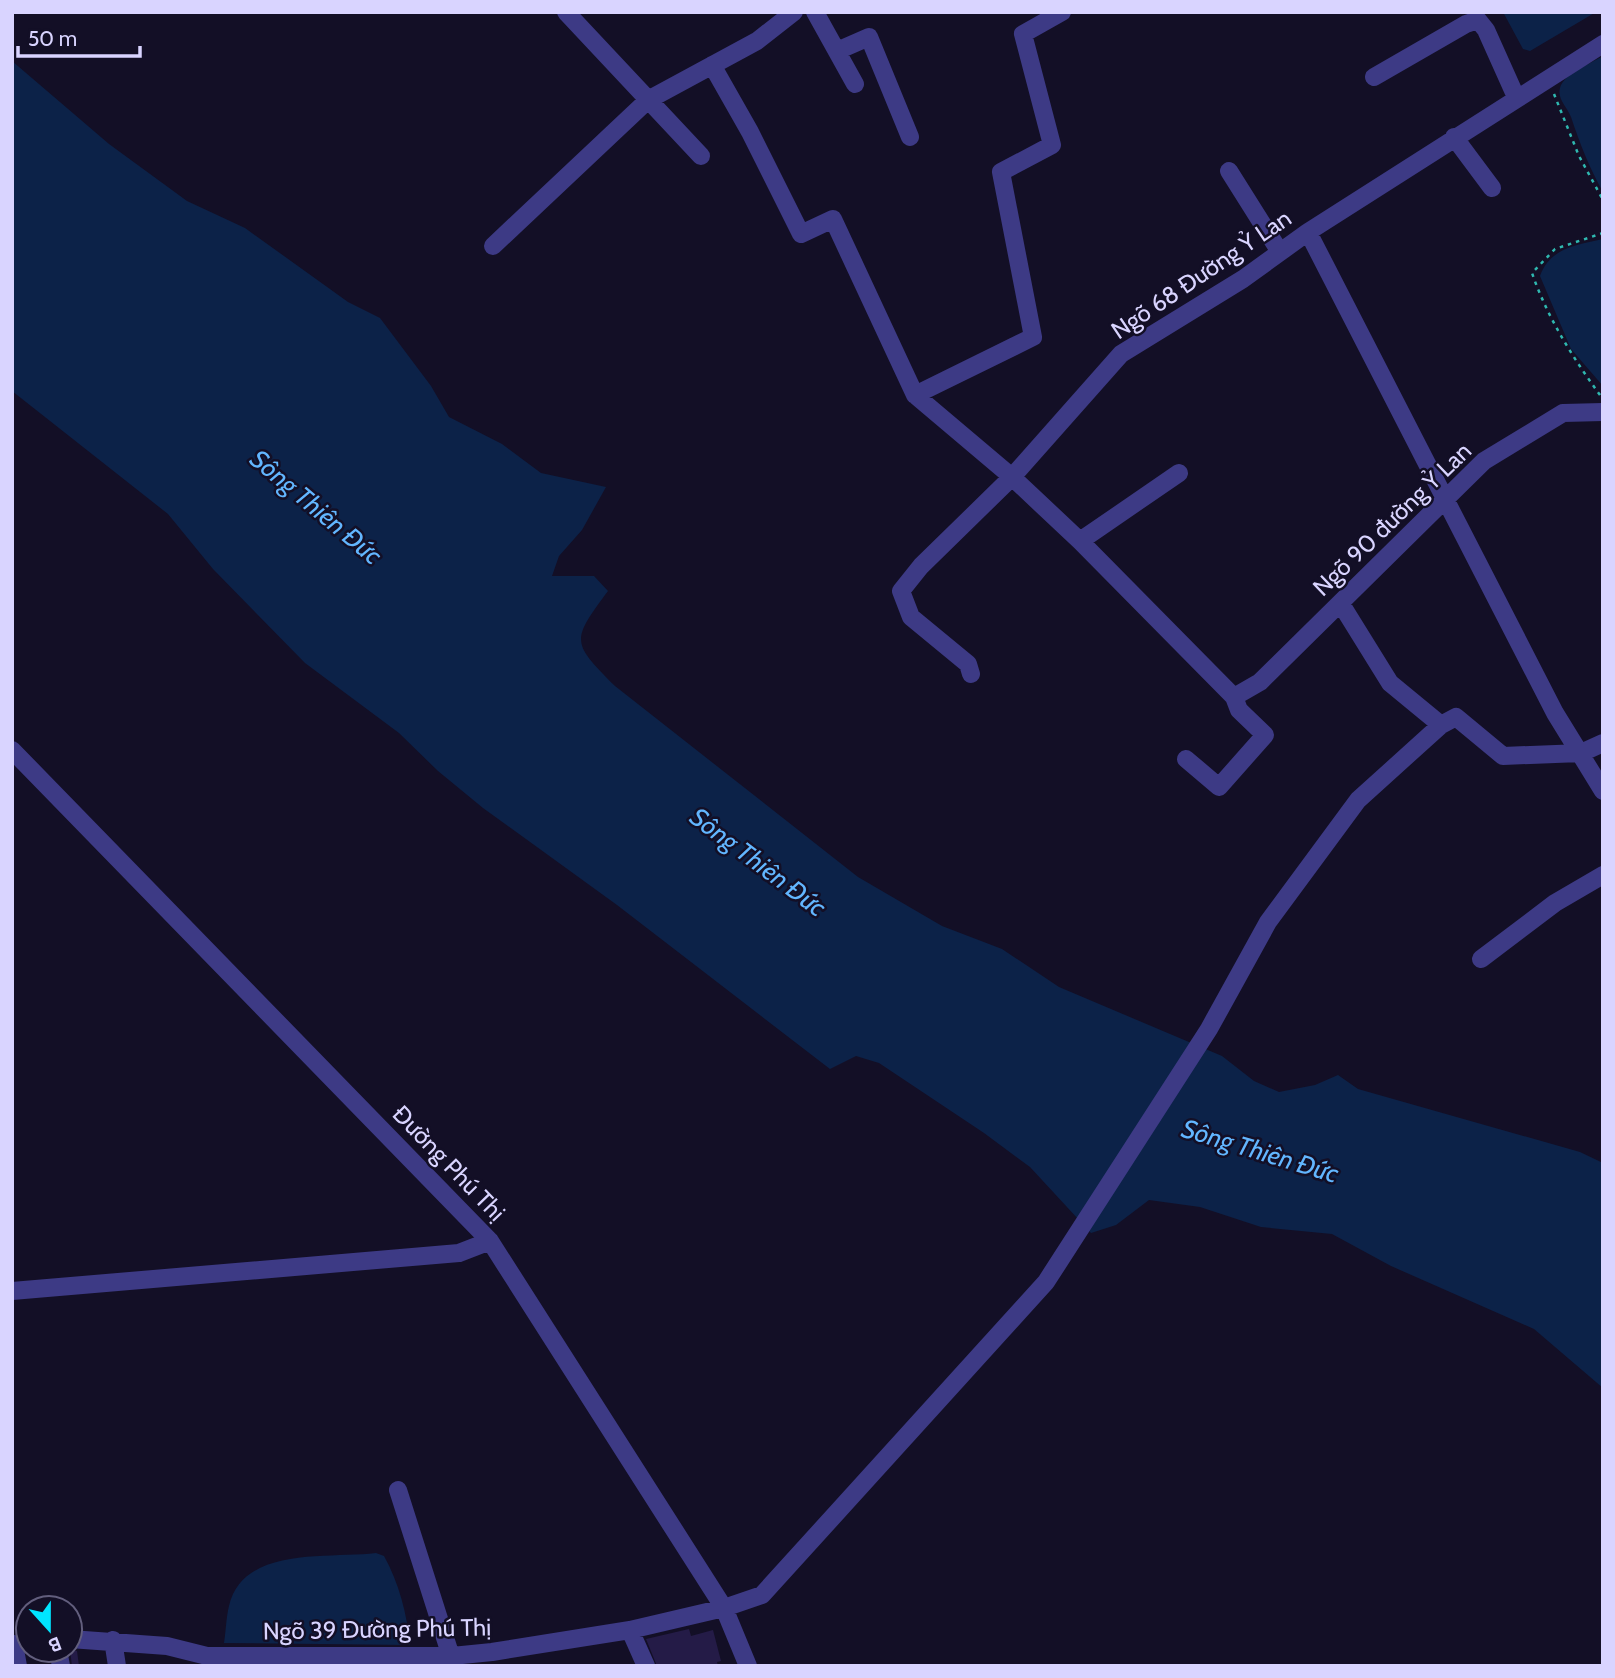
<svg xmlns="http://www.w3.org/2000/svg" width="1615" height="1678" viewBox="0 0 1615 1678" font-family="Cabin,sans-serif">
<rect width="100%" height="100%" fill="#130f26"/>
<path fill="#0c2248" d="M1503,12H1596L1530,51L1523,49Z
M1603,56V192C1589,167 1580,144 1571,117C1567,107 1557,99 1560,88C1563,74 1592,63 1603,56Z
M12,61L109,144L187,201L245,228L348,302L380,318L431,386L449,417L502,444L541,473L606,487L582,530L559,556L552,576H594L608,591C571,641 571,642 615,686L858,877L942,926L1002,949L1059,987L1222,1056L1254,1081L1279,1092L1315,1085L1338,1075L1358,1089L1580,1152L1603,1163V1388L1534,1329L1391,1266L1332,1234L1261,1227L1200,1207L1149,1200L1116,1225L1091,1233L1030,1167L984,1133L879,1063L856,1056L830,1069L617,905L483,808L438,771L399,733L305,663L213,569L168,514L12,391Z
M1603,239V386L1571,349L1540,276C1550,248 1576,245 1603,239Z
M376,1553L384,1556C399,1583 407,1614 410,1645L224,1643C226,1631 226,1618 229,1606C243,1545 331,1559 376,1553Z"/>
<path fill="#241b47" d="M689,1629L691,1636L713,1630L721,1661L717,1662L718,1666H657L646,1639Z
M70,1650L77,1651L79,1666H72Z"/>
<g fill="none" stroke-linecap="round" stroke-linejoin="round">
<path stroke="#2fb8b0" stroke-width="2.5" stroke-dasharray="3.5 5" stroke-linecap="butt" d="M1554,94L1579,156L1603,200
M1600,395C1573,358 1547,317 1532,273L1555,249L1603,233"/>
<path stroke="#3d3a85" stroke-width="18" d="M566,12L701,156
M815,12L855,84
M837,51L869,37L910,137
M712,65L750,132L801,234L833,219L915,395L1012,477L1080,541L1234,697L1239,710L1265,735L1219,787L1186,759
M1374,77L1466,24L1478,20L1486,30L1516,97
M1454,137L1492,188
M1229,171L1280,252
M1308,232L1555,713L1603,791
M493,246L648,100L757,41L794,12
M915,395L1033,337L1001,172L1052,145L1023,34L1062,12
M1080,541L1179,473
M1341,604L1390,683L1441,725
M971,674L968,664L911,617L901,591L921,566L1012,477L1121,354L1243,279L1308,232L1603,44
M1234,697L1260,682L1484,461L1563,413L1603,412
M12,750L490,1241L724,1608L748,1666
M1481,959L1555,903L1603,875
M12,1291L459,1253L490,1241
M398,1490L454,1666
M630,1630L646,1666
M70,1639L167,1646L207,1656H452L492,1652L630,1630L724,1608L762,1595L1046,1282L1209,1029L1268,922L1358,800L1441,725L1456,717L1503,756L1581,753L1603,743
M113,1640L117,1666
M14,1644L18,1666
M58,1650L61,1666"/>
</g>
<g text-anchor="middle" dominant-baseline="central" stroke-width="5" stroke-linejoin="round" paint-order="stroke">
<g font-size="24" fill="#d9d4ff" stroke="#130f26">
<text transform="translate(1201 274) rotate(-34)">Ngõ 68 Đường Ỷ Lan</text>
<text transform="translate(1392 519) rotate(-44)">Ngõ 90 đường Ỷ Lan</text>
<text transform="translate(449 1163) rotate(46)">Đường Phú Thị</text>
<text transform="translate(377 1629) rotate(-1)">Ngõ 39 Đường Phú Thị</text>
</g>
<g font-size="26" font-style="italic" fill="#62b6ff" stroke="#130f26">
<text transform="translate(316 507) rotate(40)">Sông Thiên Đức</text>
<text transform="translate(758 862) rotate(37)">Sông Thiên Đức</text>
<text transform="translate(1260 1151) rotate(17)">Sông Thiên Đức</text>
</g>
</g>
<rect width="1615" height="1678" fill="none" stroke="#d9d4ff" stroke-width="28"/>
<g transform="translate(49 1629) rotate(159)"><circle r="33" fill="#130f26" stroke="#625e7d" stroke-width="2"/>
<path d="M0-5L12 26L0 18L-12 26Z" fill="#00e5ff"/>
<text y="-10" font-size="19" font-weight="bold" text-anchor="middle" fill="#d9d4ff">B</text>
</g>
<path d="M18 46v10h122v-10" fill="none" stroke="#d9d4ff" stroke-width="3.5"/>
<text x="28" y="46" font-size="21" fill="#d9d4ff" stroke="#130f26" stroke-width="5" paint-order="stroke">50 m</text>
</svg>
